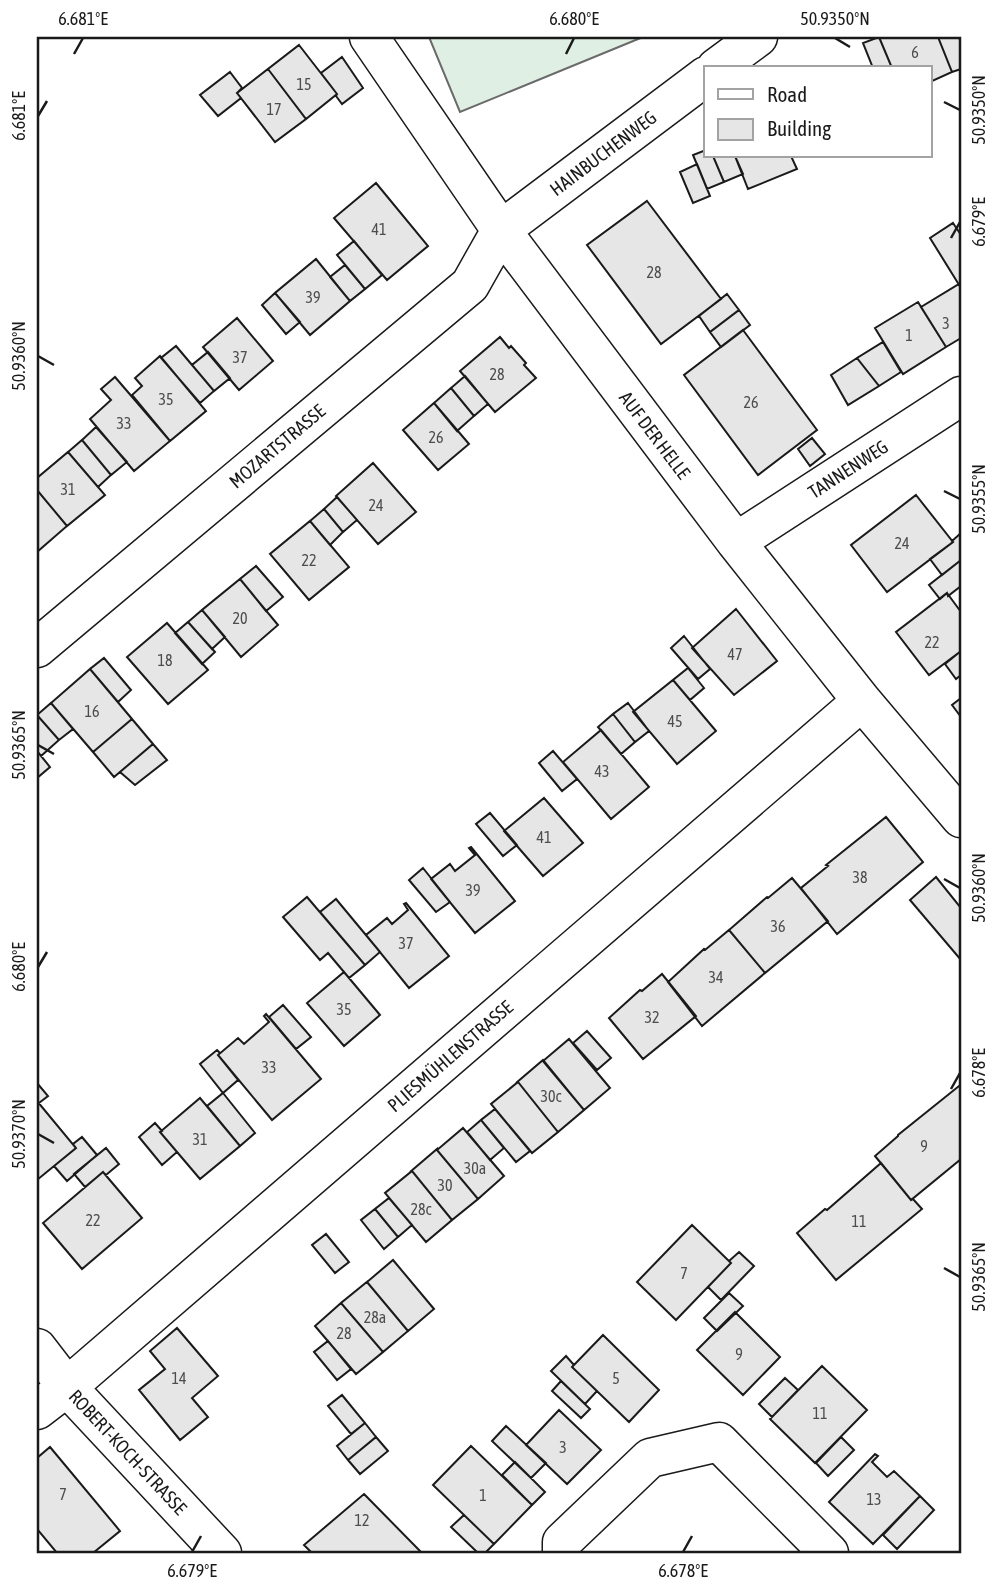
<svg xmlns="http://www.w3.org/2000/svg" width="998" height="1590" viewBox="0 0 998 1590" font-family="'Asap Condensed',sans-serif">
<rect width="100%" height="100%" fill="#fff"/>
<path fill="#e0efe3" stroke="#6a6a6a" stroke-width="2" d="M429,37H643L460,112Z"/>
<path fill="#e6e6e6" stroke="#1a1a1a" stroke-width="2" d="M879,37L892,68H873L863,43Z
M879,37H938L952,72L930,82V68H892Z
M938,37H959L961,43V69L952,72Z
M299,45L337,94L306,119L268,69Z
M342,57L363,88L342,104L336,96L337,94L321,73Z
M268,69L306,119L275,142L237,93Z
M230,72L242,88L237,93L241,98L218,116L200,95Z
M706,150V156H713L724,182L707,189L693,155Z
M713,156H735L743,174L724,182Z
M735,156H791L797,169L748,189Z
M697,164L710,196L693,203L680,172Z
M376,183L428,246L387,280L334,218Z
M647,201L721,299L661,344L587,245Z
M953,223L961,235V288L930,238Z
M354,241L382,275L365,289L337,255Z
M316,259L350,301L310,335L275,293Z
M345,265L365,289L350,301L330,277Z
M959,284L961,288V338L946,347L921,307Z
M275,293L300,322L286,334L262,305Z
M727,294L739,310L710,332L699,316Z
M918,302L946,347L903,374L875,328Z
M739,310L750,325L721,347L710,332Z
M237,318L273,361L239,390L203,347Z
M743,330L817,430L758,475L684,375Z
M500,337L509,348L511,346L526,363L524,365L536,378L495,412L460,371Z
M883,342L901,372L879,386L857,358Z
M176,346L214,391L200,403L161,358Z
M208,352L230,378L214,391L192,365Z
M160,356L206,411L170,441L132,395L142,386L135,378Z
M857,358L879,386L848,405L831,375Z
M465,376L488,404L474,416L451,388Z
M115,377L170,441L134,471L90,419L111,400L101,389Z
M451,388L474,416L457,431L434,403Z
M434,403L469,444L438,470L403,430Z
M96,427L127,462L111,475L82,440Z
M812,438L825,454L810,466L798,449Z
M82,440L111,475L98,487L68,452Z
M68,452L105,495L67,526L37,490V478Z
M373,463L416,512L378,544L336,496Z
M37,490L67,526L37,552Z
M916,495L953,542L887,592L851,545Z
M337,497L357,520L343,532L324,509Z
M324,509L343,532L330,545L310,521Z
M310,521L349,567L309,600L270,554Z
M961,533V560L942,575L930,559L953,542L952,541Z
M961,560V586L948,596L947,593L940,599L929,585Z
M256,566L283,597L266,611L240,579Z
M240,579L278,625L241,657L202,610Z
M947,593L961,612V651L929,675L896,632Z
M736,609L777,661L734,695L692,648Z
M202,610L225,637L212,649L188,622Z
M188,622L215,652L202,664L175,633Z
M167,623L208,670L168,704L127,657Z
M684,636L710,669L698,679L671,648Z
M961,651V675L956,679L945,664Z
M104,658L131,690L118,702L90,669Z
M688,668L704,688L690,700L673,680Z
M90,669L132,719L93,752L51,703Z
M673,680L716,731L677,764L633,712Z
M961,698V717L952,705Z
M51,703L73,729L59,740L37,715Z
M628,703L649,731L635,742L613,714Z
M613,714L635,742L621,754L598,727Z
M37,715L59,740L41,756L37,751Z
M132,719L153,744L114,777L93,752Z
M601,730L649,787L611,819L563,762Z
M153,744L167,760L135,785L120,772Z
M37,751L50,767L37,778Z
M553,751L577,779L562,791L539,763Z
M544,798L583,843L543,876L504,831Z
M490,813L517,845L503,856L476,824Z
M886,817L923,862L837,934L801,888L828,866L826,865Z
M471,847L515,901L475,933L431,879L450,864L455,871L475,855L469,848Z
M423,868L450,902L436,912L409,880Z
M936,877L961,908V960L910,900Z
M792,878L828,921L765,973L729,930L767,897L768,898Z
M307,897L365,965L349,978L328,953L320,960L283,917Z
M336,899L380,952L365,965L320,912Z
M406,903L449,956L409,988L366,935L387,918L392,924L408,910L404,904Z
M729,930L765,973L702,1026L668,982L704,949L705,950Z
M344,972L380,1015L344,1046L307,1003Z
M662,974L696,1016L643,1059L609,1018L640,990L642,991Z
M283,1005L311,1037L296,1049L269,1017Z
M266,1014L321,1079L272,1120L218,1055L238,1038L244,1044L269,1022L264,1016Z
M587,1031L611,1058L597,1070L573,1043Z
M569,1039L610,1088L584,1110L543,1061Z
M217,1050L220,1053L218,1055L238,1080L223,1093L200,1064Z
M543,1060L584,1110L558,1132L518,1082L516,1083Z
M518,1082L558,1132L532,1153L491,1104Z
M37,1083L48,1096L39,1103L37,1101Z
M959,1086L961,1088V1159L911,1200L875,1156L898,1136V1135Z
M223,1093L255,1133L240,1146L207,1106Z
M200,1098L240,1146L200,1179L160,1132Z
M37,1101L76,1148L37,1180Z
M495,1109L530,1151L516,1162L481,1120Z
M481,1120L504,1148L490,1160L467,1132Z
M155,1123L162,1131L160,1132L177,1152L162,1165L139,1137Z
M463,1128L504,1176L478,1199L437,1150Z
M82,1137L97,1155L67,1181L54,1166L76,1148L73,1144Z
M106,1148L119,1164L106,1175L103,1172L85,1187L74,1174Z
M437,1149V1150L478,1199L452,1220L412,1171L410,1172Z
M881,1163L911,1200L913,1199L922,1209L836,1280L797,1233L825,1209L827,1210Z
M412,1171L452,1220L426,1242L385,1193Z
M103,1172L142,1218L82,1269L43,1223Z
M389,1198L412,1225L398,1237L375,1209Z
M375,1209L398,1237L384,1249L361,1220Z
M692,1225L731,1263L676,1320L637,1282Z
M326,1234L349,1262L335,1273L312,1245Z
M739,1252L754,1266L721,1300L708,1287L731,1263L729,1261Z
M393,1260L434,1309L408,1331L367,1282Z
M368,1281L367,1282L408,1331L383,1352L341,1303Z
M729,1293L743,1306L717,1331L704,1318Z
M341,1303L383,1352L356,1374L315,1326Z
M735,1312L780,1357L743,1395L697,1350Z
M177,1328L218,1376L192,1398L208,1417L180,1440L139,1390L165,1369L150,1351Z
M603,1335L659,1390L629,1422L572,1367Z
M328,1341L351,1369L337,1380L314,1352Z
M566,1356L574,1365L572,1367L597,1391L585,1404L551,1371Z
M822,1366L867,1410L815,1463L770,1419Z
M785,1378L798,1390L772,1417L759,1404Z
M561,1381L590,1409L581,1418L552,1391Z
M342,1395L365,1423L351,1434L328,1406Z
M559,1410L601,1450L567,1484L526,1445Z
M365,1423L376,1437L348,1460L337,1446Z
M506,1426L546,1463L531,1478L492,1441Z
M376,1437L388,1451L360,1474L348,1460Z
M841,1437L854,1450L828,1476L816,1463Z
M471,1446L532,1505L494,1544L433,1485Z
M50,1447L120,1531L93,1553H57L37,1529V1458Z
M875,1454L878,1456L872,1462L887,1477L894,1471L920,1496L873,1544L829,1502Z
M515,1462L545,1492L532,1505L502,1475Z
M364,1494L422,1553H312L304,1545Z
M920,1496L934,1510L897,1549L883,1535Z
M464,1515L494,1544L485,1553H478L451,1527Z"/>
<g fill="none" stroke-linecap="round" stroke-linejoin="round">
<defs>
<path id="minor" d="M369,37L501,230L736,542L862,701L961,818
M716,68L758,37
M736,542L961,396
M37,648L470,285L501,230L706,76
M37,1348L67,1387L222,1553
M37,1410L67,1387L862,701
M562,1553V1542L650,1458L719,1442L829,1553"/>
</defs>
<use href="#minor" stroke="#1a1a1a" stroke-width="41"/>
<use href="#minor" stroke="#fff" stroke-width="38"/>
</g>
<path fill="none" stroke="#1a1a1a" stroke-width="2.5" d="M835,38L850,47M74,54L83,38M566,54L574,38M944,102L960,110M38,116L47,101M951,238L960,222M38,356L54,365M944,491L960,499M38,745L54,754M944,879L960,888M38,967L47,952M951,1089L960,1073M38,1134L54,1143M944,1268L960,1277M192,1552L201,1536M683,1552L692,1536"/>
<g text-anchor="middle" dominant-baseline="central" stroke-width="5" stroke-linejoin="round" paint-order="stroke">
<g font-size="16" fill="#4d4d4d">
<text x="915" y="52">6</text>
<text x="304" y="84">15</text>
<text x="274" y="109">17</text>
<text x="379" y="229">41</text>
<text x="654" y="272">28</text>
<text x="313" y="297">39</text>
<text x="946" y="323">3</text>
<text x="909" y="335">1</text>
<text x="240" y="357">37</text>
<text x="497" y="374">28</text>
<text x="166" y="399">35</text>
<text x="751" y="402">26</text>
<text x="124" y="423">33</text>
<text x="436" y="437">26</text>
<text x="68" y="489">31</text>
<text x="376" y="505">24</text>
<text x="902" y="543">24</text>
<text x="309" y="560">22</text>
<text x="240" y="618">20</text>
<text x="932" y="642">22</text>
<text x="735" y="654">47</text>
<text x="165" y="660">18</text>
<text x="92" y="711">16</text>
<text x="675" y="721">45</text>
<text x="602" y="771">43</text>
<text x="544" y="837">41</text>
<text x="860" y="877">38</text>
<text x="473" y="890">39</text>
<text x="778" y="926">36</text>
<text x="406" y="943">37</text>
<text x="716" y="977">34</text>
<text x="344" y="1009">35</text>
<text x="652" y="1017">32</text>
<text x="269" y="1067">33</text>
<text x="551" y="1096">30c</text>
<text x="200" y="1139">31</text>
<text x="924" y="1146">9</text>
<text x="475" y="1168">30a</text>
<text x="445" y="1185">30</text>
<text x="421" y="1209">28c</text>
<text x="93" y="1220">22</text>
<text x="859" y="1221">11</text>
<text x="684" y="1273">7</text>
<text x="375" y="1317">28a</text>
<text x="344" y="1333">28</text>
<text x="739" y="1354">9</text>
<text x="179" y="1378">14</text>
<text x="616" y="1378">5</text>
<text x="820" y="1413">11</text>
<text x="563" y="1447">3</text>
<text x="63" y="1494">7</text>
<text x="483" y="1495">1</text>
<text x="874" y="1499">13</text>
<text x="362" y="1520">12</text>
</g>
<g font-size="19" fill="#1a1a1a" stroke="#fff">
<text transform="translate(603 153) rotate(-37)">HAINBUCHENWEG</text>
<text transform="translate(655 435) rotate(53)">AUF DER HELLE</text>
<text transform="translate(277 446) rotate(-40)">MOZARTSTRASSE</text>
<text transform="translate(848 469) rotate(-33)">TANNENWEG</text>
<text transform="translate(450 1056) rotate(-41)">PLIESMÜHLENSTRASSE</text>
<text transform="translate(128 1452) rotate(47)">ROBERT-KOCH-STRASSE</text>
</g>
</g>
<rect width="998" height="1590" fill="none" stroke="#ffffff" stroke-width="77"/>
<rect x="704" y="66" width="228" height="91" fill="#ffffff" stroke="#a3a3a3" stroke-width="2"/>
<rect x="718" y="89" width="35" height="10" fill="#ffffff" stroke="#a3a3a3" stroke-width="2"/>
<text x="767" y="102" font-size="21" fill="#1a1a1a">Road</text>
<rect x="718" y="119" width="35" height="21" fill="#e6e6e6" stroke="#a3a3a3" stroke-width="2"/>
<text x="767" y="136" font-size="21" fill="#1a1a1a">Building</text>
<rect x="38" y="38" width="922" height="1514" fill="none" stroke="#1a1a1a" stroke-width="2.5"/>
<g font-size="18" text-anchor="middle" fill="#1a1a1a">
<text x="83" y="25">6.681°E</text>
<text x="574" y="25">6.680°E</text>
<text x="835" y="25">50.9350°N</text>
<text transform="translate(979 110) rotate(-90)" y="6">50.9350°N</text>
<text transform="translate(19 116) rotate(-90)" y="6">6.681°E</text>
<text transform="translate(979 222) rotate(-90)" y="6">6.679°E</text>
<text transform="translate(19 356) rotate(-90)" y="6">50.9360°N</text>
<text transform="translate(979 499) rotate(-90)" y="6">50.9355°N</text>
<text transform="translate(19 745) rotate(-90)" y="6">50.9365°N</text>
<text transform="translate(979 888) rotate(-90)" y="6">50.9360°N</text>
<text transform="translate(19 967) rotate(-90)" y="6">6.680°E</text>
<text transform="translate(979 1073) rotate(-90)" y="6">6.678°E</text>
<text transform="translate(19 1134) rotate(-90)" y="6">50.9370°N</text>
<text transform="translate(979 1277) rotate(-90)" y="6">50.9365°N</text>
<text x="192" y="1577">6.679°E</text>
<text x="683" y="1577">6.678°E</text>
</g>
</svg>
